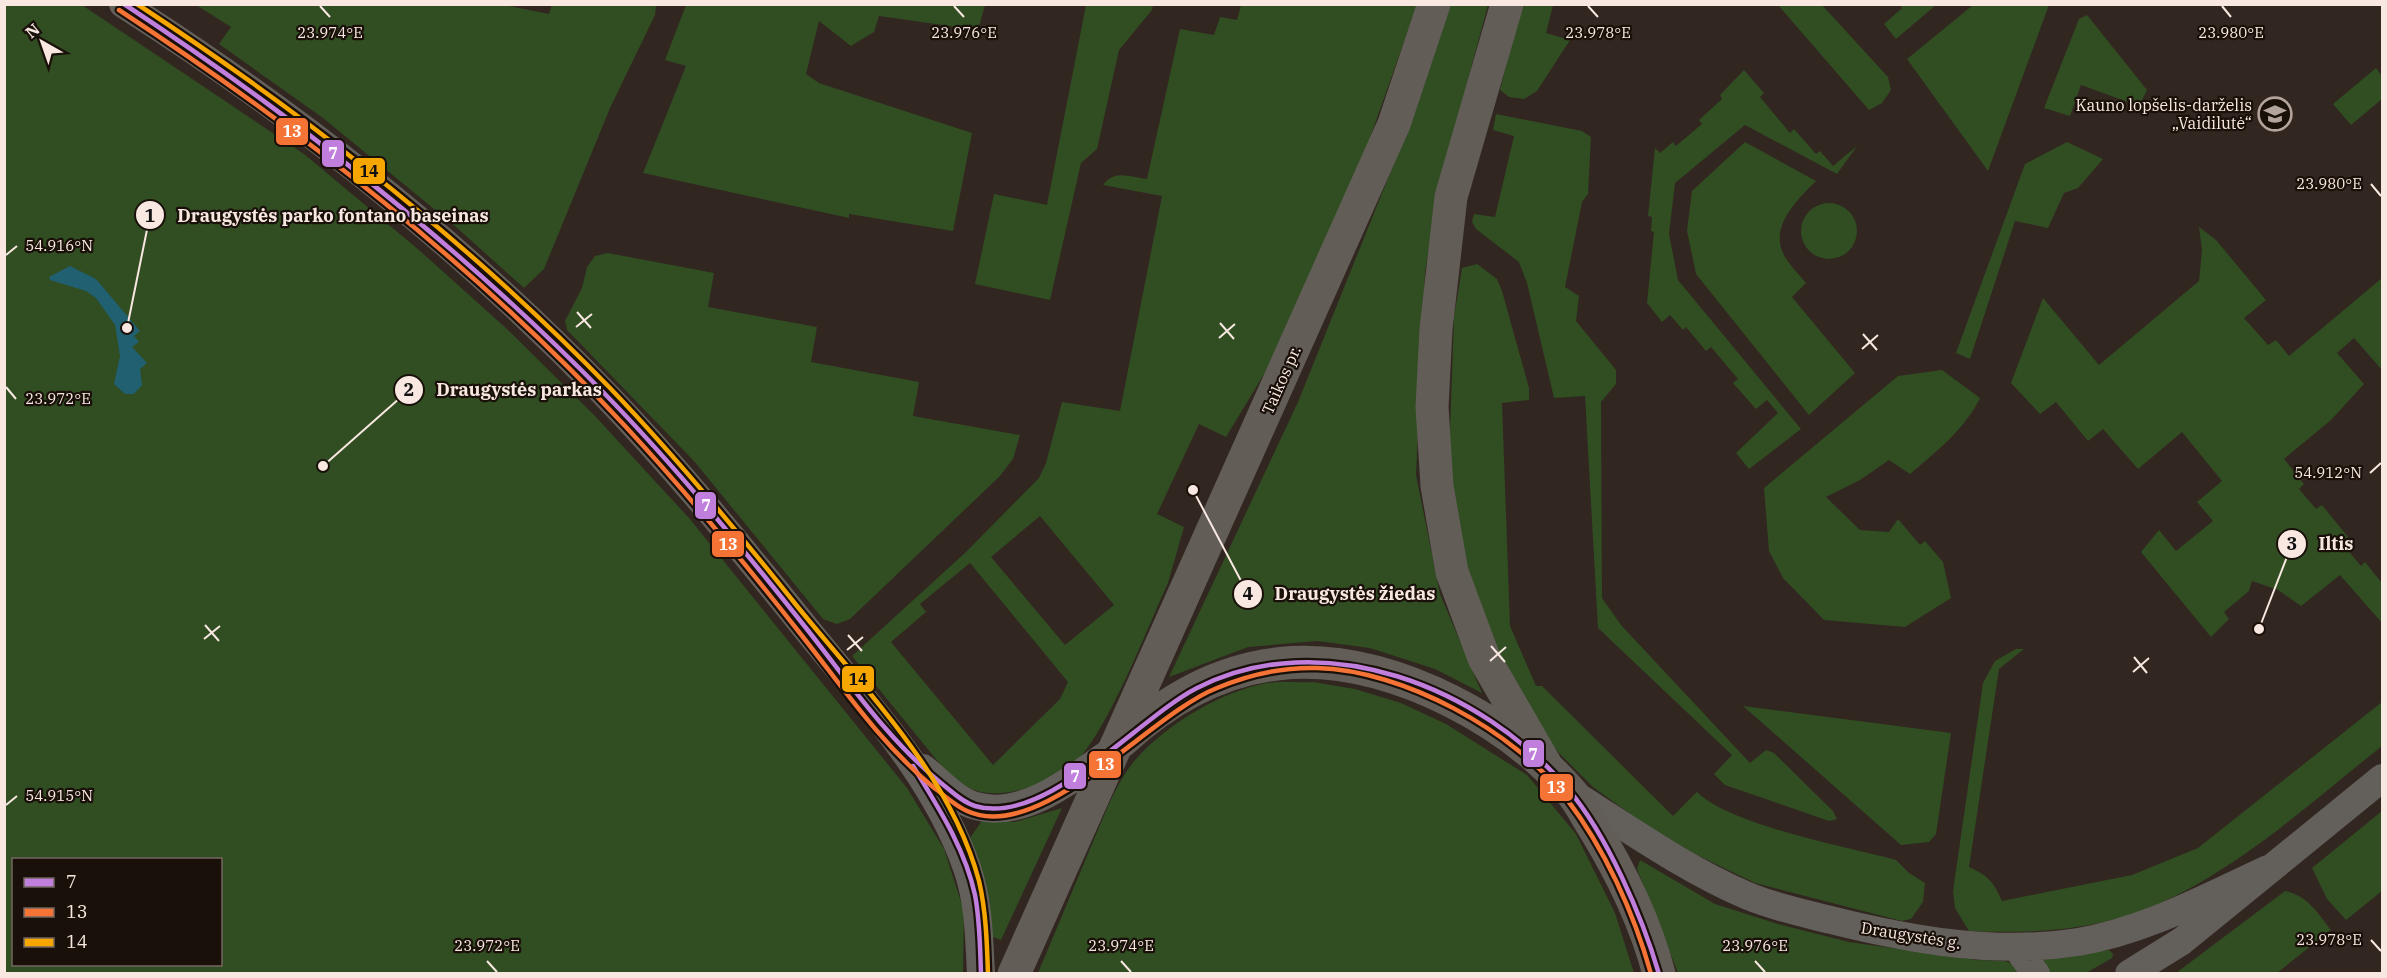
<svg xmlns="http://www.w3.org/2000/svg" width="2387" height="978" viewBox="0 0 2387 978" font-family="'IBM Plex Serif',serif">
<rect width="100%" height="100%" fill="#322620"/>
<path fill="#314d22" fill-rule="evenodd" d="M499,4L549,14L552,5H656L655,15L610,108L544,269L524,288L456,227L323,118L219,44L231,27L196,5Z
M5,5H82L304,154L419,250L507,329L594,415L689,518L907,788L944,849L964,911L963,973L5,974ZM14,860H220V964H14Z
M686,5H985L978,30L879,16L874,32L851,46L819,21L806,74L819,83L972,133L953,231L849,214V218L643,173L686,66L665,60Z
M1086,5H1153L1152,10L1119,50L1097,149L1081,163L1050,300L975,284L994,194L1047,205Z
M1241,5H1417L1365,152L1281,346L1226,437L1199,424L1157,514L1184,527L1168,583C1147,628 1103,746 1066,771C1049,782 1030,788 1010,792C985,796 967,791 948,774L852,656L966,552L1039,478L1046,463L1062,402L1120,411L1162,196L1103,185C1115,169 1130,177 1147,179L1180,29L1214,35L1220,17L1237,20ZM1040,516L1114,605L1065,645L991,557ZM970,563L1068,682L1060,699L993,765L891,642L926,612L920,604Z
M1446,5H1488L1437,195L1425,273L1416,475L1440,594L1482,693L1435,669L1370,648L1317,641L1248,647L1169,677L1298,402L1401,146Z
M1521,5H1553L1546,33L1570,40L1537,91L1524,99L1509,97L1500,90Z
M1778,5H1822L1888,77L1891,90L1882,103L1869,110Z
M1900,5L1901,4L1936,5L1896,39L1884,24L1902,8Z
M1973,5H2049L1988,171L1907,59Z
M2087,15L2147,90L2139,106L2081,85L2070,116L2044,108L2079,19Z
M2376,68L2382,76V99L2351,125L2333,104Z
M1744,70L1764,93L1760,97L1790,133L1794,129L1816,154L1820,151L1833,166L1857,146L1837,174L1745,125L1675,183L1669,234L1678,280L1801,429L1749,469L1736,453L1778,413L1767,400L1756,409L1733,383L1738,379L1711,347L1706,351L1686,327L1683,330L1670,315L1662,322L1647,303L1654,232L1651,231L1652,217L1648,216L1655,148L1660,153L1673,142L1676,146L1702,124L1699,120L1722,99L1720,95Z
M1496,114L1582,131L1591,137L1588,194L1582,202L1565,287L1579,296L1576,321L1616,370V384L1601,402L1602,598L1621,625L1750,763L1766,750L1774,753L1833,811L1837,819L1829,821L1725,785L1714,774L1732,755L1598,628L1585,396L1554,398L1527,283L1519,262L1476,229L1472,222L1474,214L1495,217L1514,136L1493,130Z
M1745,142L1816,181C1799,198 1770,225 1783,253C1788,264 1799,274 1806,283L1792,297L1855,373L1809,415L1696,274L1687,231L1692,191Z
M2067,142L2103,159L2078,188L2064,193L2048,228L2015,221L1970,359L1956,353L2025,164Z
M1801 231a28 28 0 1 1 56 0a28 28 0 1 1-56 0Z
M2199,227L2216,240L2266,300L2244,318L2268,345L2276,340L2289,356L2382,278V370L2354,338L2337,353L2364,384L2331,420L2284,459L2304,484L2299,489L2316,509L2322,505L2352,542L2345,547L2361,566L2365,562L2382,583V623L2340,575L2301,606L2278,590L2252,581L2249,591L2224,612L2229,619L2211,637L2141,552L2159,530L2176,551L2213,521L2197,502L2222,481L2182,432L2138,469L2103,429L2088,441L2056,402L2040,414L2011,383L2043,298L2099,365L2199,281L2202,250Z
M608,253L714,273L708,307L817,327L811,362L919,382L913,416L1020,435L1013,459L999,477L850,619L837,624L823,619L694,461L567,330L565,321L582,288L587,267L595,256Z
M1477,264L1497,279L1502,291L1529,388V400L1502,403L1510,626L1536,686H1542L1673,816L1697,792C1730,825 1847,847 1896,860L1909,873L1925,883L1923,902L1911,919L1902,921L1755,883L1695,854L1644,824L1593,787L1559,753L1537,726L1509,681L1466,576L1449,460L1454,317L1462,268Z
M1942,370L1980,398C1965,429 1936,452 1910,474L1889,460L1860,480L1826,497L1860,530L1889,532L1898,519L1920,545L1925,541L1943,562L1951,598L1905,627L1824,620L1783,578L1769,551L1764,488L1898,376Z
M2016,649H2024L1999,669L1969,867C1987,875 1994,882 2002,901L2132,875L2198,848L2382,702V746C2300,811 2206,900 2100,923C2057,932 2013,933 1969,931L1955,908L1953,891L1983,683L1995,661Z
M1313,682L1355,689L1401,703L1446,724L1527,775L1576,834L1615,913L1634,973H1038L1108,806C1116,789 1124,773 1136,759C1168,723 1221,692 1267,683C1282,681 1299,683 1313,682Z
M1743,706L1951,733L1936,834L1929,842L1901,845Z
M1062,808L1001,940L993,937L970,838L981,822H1015Z
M2382,811V891L2346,920L2327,899L2312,868Z
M1640,860L1715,904L1778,924L1849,942L1976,960L2005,961L2019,966L2023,973H1678L1637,869Z
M2285,891C2308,896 2317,912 2331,930L2277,973H2176Z
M2109,950L2113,954L2112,958L2086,973H2049L2040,960Z"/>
<path fill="#216070" d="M70,266L96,279L140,331L134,336L139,342L132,347L147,363L140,369L142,385L134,394H125L114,384L120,356L115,325L96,298L86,291L50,280L49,277Z"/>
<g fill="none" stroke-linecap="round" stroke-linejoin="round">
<path stroke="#635f5a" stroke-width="28" d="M123,4C297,115 461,245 604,393C677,469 743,550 808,631C867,704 936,778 967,868C979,902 979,938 981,974
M923,768C939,781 956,801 976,806C1024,820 1077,776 1113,750
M1572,793C1629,829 1685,869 1748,896C1774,907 1803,913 1831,920C1911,940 1995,955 2078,942C2145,931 2207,897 2268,869
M2017,948L2036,974
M2129,974L2182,941L2382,778"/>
<path stroke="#625d57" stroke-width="33" d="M1507,4L1451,197L1436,329L1432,407L1437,486L1452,572L1484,658L1547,767
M1121,742C1222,648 1330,641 1451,701C1495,723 1537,754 1570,791C1579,801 1585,814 1592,825C1621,872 1645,920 1659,974
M1014,974L1394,124L1434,4"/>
<defs>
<path id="bus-1" d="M124,4C297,118 459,245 604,393C676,467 742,547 806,628C849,682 887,739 941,783C951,791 962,802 975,806C1045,827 1138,718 1197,688C1323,624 1481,687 1568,789C1607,835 1642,916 1659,974
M913,766C938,807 965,848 975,895C980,921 980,947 981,974"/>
<path id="bus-2" d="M119,10C303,131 476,266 626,427C687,493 744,562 799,632C842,686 879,742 933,787C944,795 954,805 967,811C1041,845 1150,714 1217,688C1248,675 1283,667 1317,668C1403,670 1514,731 1566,798C1605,849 1634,913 1651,974"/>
<path id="bus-3" d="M137,4C308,116 469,242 611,389C677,458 738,532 797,606C864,689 951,775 979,881C986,911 987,943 988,974"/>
</defs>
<use href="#bus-1" stroke="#1a100a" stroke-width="9"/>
<use href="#bus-2" stroke="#1a100a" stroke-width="9"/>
<use href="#bus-3" stroke="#1a100a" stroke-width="9"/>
<use href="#bus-1" stroke="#c07fdc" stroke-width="4.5"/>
<use href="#bus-2" stroke="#f57335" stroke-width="4.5"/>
<use href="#bus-3" stroke="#f7a600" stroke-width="4.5"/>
</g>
<path fill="none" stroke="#f8e8e1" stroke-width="2" d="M320,6L330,17M954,6L964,17M1588,6L1598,17M2222,6L2231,17M2371,184L2381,196M6,255L17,246M577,312L591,328M1220,323L1234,339M576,327L592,314M1863,334L1877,350M1219,338L1235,324M1862,349L1878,335M6,387L16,399M2370,473L2381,463M205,625L219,641M848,635L862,651M204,639L220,626M1491,646L1505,662M847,650L863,637M2134,657L2147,673M1490,661L1506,647M2133,672L2149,658M6,805L17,796M2371,940L2381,951M487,961L497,972M1121,961L1131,972M1755,961L1765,972"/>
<defs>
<symbol id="school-ring" viewBox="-11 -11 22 22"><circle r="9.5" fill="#1a100a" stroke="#b3a49d" stroke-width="1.5"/><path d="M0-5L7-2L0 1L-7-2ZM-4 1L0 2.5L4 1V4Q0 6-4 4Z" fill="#b3a49d"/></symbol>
</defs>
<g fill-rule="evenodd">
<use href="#school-ring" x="2256" y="95" width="38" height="38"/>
</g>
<g text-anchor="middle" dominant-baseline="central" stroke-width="4.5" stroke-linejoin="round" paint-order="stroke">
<g font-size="16" fill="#f8e8e1" stroke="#1a100a" text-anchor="end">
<text x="2252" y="105">Kauno lopšelis-darželis<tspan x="2252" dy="18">„Vaidilutė“</tspan></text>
</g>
<g font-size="16" fill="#f8e8e1" stroke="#1a100a">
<text transform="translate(1281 380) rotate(-66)">Taikos pr.</text>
<text transform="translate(1911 935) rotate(9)">Draugystės g.</text>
</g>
</g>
<g font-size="15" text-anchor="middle" fill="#f8e8e1" stroke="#1a100a" stroke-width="4.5" stroke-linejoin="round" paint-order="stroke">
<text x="1598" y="38">23.978°E</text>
<text x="330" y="38">23.974°E</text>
<text x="964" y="38">23.976°E</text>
<text x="2231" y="38">23.980°E</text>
<text x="2329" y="189">23.980°E</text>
<text x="59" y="251">54.916°N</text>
<text x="58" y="404">23.972°E</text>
<text x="2328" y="478">54.912°N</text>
<text x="59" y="801">54.915°N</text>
<text x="2329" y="945">23.978°E</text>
<text x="487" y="951">23.972°E</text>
<text x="1121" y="951">23.974°E</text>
<text x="1755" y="951">23.976°E</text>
</g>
<path fill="none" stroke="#f8e8e1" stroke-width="2" d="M127 328L150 215M323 466L409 390M2259 629L2292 544M1193 490L1248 594"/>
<g fill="#f8e8e1" stroke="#1a100a" stroke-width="2">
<circle cx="127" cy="328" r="6"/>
<circle cx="323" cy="466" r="6"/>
<circle cx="2259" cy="629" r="6"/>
<circle cx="1193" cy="490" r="6"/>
<circle cx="150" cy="215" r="15"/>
<circle cx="409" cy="390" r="15"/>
<circle cx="2292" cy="544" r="15"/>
<circle cx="1248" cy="594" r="15"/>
</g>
<g font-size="18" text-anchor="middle" font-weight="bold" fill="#111">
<text x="150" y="222">1</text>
<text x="409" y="396">2</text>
<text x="2292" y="550">3</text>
<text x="1248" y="600">4</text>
</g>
<g font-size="18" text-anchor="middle" font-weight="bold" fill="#f8e8e1" stroke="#1a100a" stroke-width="4.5" stroke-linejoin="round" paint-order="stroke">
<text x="333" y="222">Draugystės parko fontano baseinas</text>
<text x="519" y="396">Draugystės parkas</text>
<text x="2336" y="550">Iltis</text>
<text x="1355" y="600">Draugystės žiedas</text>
</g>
<g stroke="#1a100a" stroke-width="2">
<rect x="275" y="117" width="34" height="29" rx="6" fill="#f57335"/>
<rect x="321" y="139" width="24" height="29" rx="6" fill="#c07fdc"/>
<rect x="352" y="157" width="34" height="28" rx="6" fill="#f7a600"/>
<rect x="694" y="491" width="23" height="29" rx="6" fill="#c07fdc"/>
<rect x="711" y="530" width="34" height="28" rx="6" fill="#f57335"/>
<rect x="841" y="665" width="34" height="28" rx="6" fill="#f7a600"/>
<rect x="1522" y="739" width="23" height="29" rx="6" fill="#c07fdc"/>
<rect x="1088" y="750" width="34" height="29" rx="6" fill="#f57335"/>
<rect x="1063" y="762" width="24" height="28" rx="6" fill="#c07fdc"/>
<rect x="1539" y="773" width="35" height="29" rx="6" fill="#f57335"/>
</g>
<g font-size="16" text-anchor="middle" font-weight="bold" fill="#fff">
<text x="292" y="137">13</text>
<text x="333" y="159">7</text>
<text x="706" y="511">7</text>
<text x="728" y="550">13</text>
<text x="1533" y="760">7</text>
<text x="1105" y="770">13</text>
<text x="1075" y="782">7</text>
<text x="1556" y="793">13</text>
</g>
<g font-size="16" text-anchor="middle" font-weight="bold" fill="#111">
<text x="369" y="177">14</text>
<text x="858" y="685">14</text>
</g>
<rect width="2387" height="978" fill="none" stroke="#f8e8e1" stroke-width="12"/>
<rect x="12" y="858" width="210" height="108" fill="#1a100a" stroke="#736660" stroke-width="1.5"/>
<rect x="24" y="878" width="30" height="9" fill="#c07fdc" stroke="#736660" stroke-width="1.5"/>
<text x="66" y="888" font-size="18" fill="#f8e8e1">7</text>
<rect x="24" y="908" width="30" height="9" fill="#f57335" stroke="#736660" stroke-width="1.5"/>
<text x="66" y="918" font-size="18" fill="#f8e8e1">13</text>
<rect x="24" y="938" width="30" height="9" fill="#f7a600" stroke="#736660" stroke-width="1.5"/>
<text x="66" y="948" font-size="18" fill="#f8e8e1">14</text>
<g transform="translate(42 42) rotate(320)" stroke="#1a100a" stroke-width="4.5" paint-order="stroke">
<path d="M0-4.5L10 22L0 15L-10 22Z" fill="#f8e8e1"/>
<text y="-9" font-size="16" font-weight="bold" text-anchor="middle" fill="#f8e8e1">N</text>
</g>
</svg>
